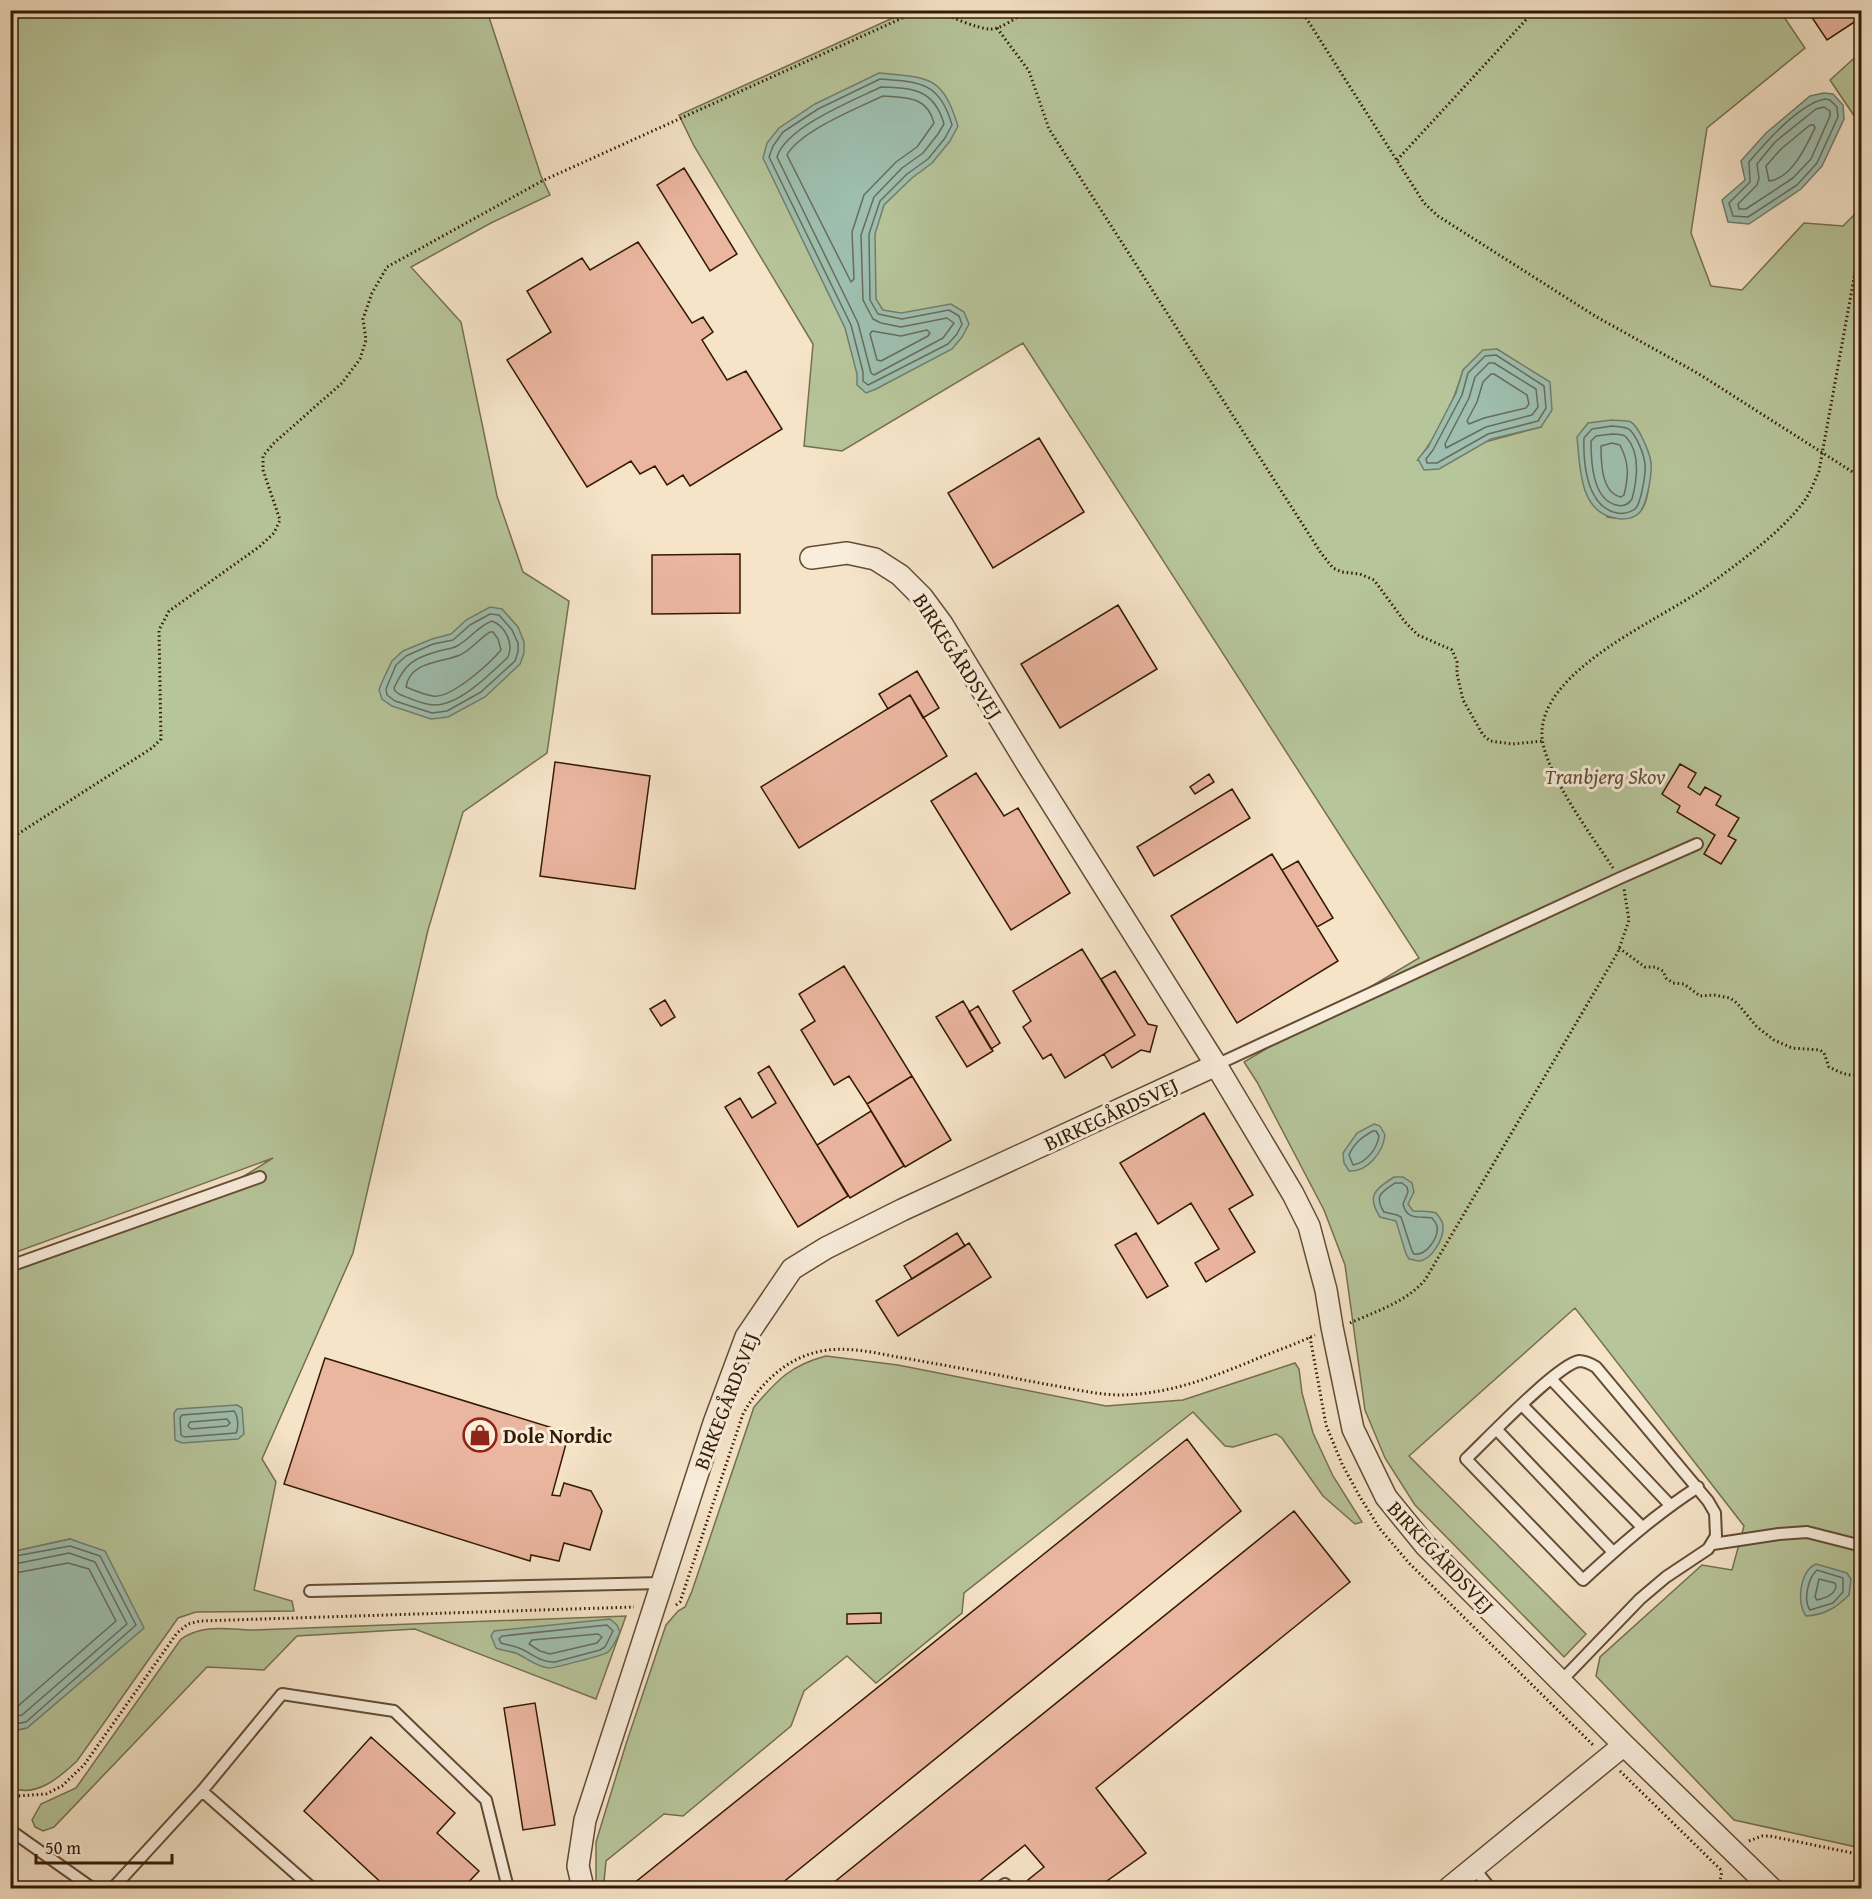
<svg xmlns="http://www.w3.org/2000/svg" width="1872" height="1899" viewBox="0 0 1872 1899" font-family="'Gentium Book Plus',serif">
<rect width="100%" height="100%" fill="#f6e4c9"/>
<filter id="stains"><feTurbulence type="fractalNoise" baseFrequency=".00333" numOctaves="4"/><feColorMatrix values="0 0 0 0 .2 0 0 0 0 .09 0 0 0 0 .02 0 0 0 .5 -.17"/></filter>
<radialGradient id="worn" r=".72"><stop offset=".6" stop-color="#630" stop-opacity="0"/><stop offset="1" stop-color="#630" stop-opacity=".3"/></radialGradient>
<path fill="#b7c59a" stroke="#76704e" stroke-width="1.5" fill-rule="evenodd" d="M10,11H487L541,176L550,195L491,223L411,267L461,322L497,496L523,572L569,601L547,753L463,812L428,930L353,1253L262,1459L276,1482L254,1590L292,1601L294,1611L196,1612L178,1618L77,1761C60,1777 35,1799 11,1787V1731L27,1728L70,1539L11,1552V1271L202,1202L273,1158L11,1254Z
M908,11H1780L1805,48L1707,128L1691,233L1711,286L1742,290L1804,223L1843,226L1861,208V1848L1734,1820L1596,1676L1600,1657L1702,1565L1732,1570L1744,1526L1575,1308L1409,1456L1586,1634L1564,1657L1415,1505L1385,1458L1365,1410L1345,1265L1324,1210L1257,1082L1244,1062L1419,958L1023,343L842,451L804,446L813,344L694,146L679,115ZM1497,349L1515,361L1541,427L1418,460C1438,434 1454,402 1463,370ZM1651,464C1647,498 1650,525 1607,517Z
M1861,52V126L1830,80Z
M826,1356L898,1365L1106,1406L1183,1400L1295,1363L1299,1369L1302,1393L1313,1433L1333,1476L1362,1522L1355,1524L1323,1496L1282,1438L1276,1434L1233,1447L1225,1446L1193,1412L964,1593L962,1613L876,1683L847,1656L804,1691L791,1726L683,1816L664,1814L606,1861L604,1882L605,1888H598L596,1880V1842L626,1744L666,1625L678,1611L685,1607L692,1591L754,1407C777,1380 791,1365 826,1356Z
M626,1616L596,1699L415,1629L297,1636L264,1670L207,1667L54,1827L43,1831L35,1827L32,1820L41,1804L76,1788L181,1639C203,1624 226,1629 251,1630Z"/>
<path fill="#9ebfb0" stroke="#747d6b" stroke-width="1.5" d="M879,73C928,78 942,74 958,126L950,141L932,163L912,178L884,205L875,234L876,299L883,310L901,313L951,304L964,312L969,324L962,337L952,349L876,389L866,393L857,385V374L845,328L763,158L767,143L779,128L815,104Z
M1824,93L1833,94L1843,105L1844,119L1822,166L1801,189L1749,224L1728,222L1722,200L1745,180L1741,161L1766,133L1810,96Z
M1497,349L1550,382L1552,410L1541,427L1491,439L1439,469L1424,470L1418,459L1428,447L1456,393L1463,370L1483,350Z
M1612,420C1617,421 1626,420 1631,422C1639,427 1650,453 1651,463C1652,475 1647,503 1640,512C1634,519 1623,520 1615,518C1579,512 1580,466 1577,437L1588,423Z
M490,607L502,609L518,627L524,642V653L520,664L485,697L448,717L431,719L392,706L382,699L379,690L382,682L392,661L403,651L432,639L451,634L466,620Z
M1374,1124L1380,1126L1385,1135C1383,1152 1368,1172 1349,1171L1344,1163L1343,1153L1357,1133Z
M1394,1177H1403L1412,1183L1414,1192L1408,1204L1413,1211C1421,1212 1428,1210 1436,1213C1439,1217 1443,1221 1443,1226C1444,1238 1432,1260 1419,1261C1418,1261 1410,1259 1409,1259L1406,1254L1396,1221L1380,1217C1366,1196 1375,1189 1394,1177Z
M237,1405L242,1408L244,1434L238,1439L182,1443L175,1440L174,1413L177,1409Z
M70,1539L105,1551L144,1628L27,1728L11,1731V1552Z
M1816,1564L1847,1573L1851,1579L1849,1595C1836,1608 1824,1615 1806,1616C1796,1603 1800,1571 1816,1564Z
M610,1619L617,1625L620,1632C617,1638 613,1648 608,1652C605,1655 554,1668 549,1668C537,1667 528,1659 518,1654C512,1651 503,1651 496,1648L491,1636L494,1631Z"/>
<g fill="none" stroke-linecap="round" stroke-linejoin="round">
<path stroke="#696c5a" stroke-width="1.5" d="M880,79C920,82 940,82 952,125L945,138L928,159L907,174L880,201L869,234L870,300L878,314L902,319L949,310L959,316L962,324L957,334L948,344L868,385L863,381V372L851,325L769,157L773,146L783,132L818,109Z
M881,87C913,88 934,89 944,124L938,134L923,153L902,168L874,197L861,235L863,300L873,319L881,323L901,327L947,318L954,323L943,338L874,375L871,373L858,323L777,157C786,127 854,100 881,87Z
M883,96C907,98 927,96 934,123L917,147L896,162L864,195L852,232L854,279L851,282L787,155C800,131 858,108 883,96Z
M1825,99L1830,100L1837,107L1838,117L1817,163L1797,185L1748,217L1733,216L1729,203L1750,182L1749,162C1766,142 1799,104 1825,99Z
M1824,107L1830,111V116L1811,159L1793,178L1746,209H1739L1738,204L1757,185L1759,178L1757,164L1775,142L1816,109Z
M1810,125H1814L1815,128C1806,147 1791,179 1769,181L1766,166L1781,149Z
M927,330L930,333L928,336L881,361L877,360L870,334L872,331L901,336Z
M1496,355L1544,386L1546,408L1538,421L1488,434L1437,463H1427L1426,459L1433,450L1462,395L1468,373L1485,356Z
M1489,363H1494L1536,389L1538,407L1532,415L1486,427L1446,448L1445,444L1469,398L1475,377Z
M1491,374H1494L1527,395L1529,404L1526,408L1484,418L1469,424L1467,421L1477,402L1483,382Z
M1612,426C1618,427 1625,426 1630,430C1637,437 1644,454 1645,464C1646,473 1641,504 1635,509C1630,513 1622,514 1617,513C1587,507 1583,464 1584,438L1592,429Z
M1612,434C1617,434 1623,434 1626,437C1641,453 1637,480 1632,499C1628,505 1623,507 1616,505C1592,499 1591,460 1591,441L1596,436Z
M1612,443L1620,445C1629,463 1629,475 1624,495L1621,497C1601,493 1601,461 1601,446Z
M490,614L499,615L512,630L518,643V652L515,661L481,692L447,711L432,713L395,701L387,695L386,689L396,665L406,656L433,644L453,640L470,625Z
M492,621C505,626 514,643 508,657C491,673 460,705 435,705C423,705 409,698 399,694L395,691L394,688C405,664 413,658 439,651C445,649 452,649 457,646C470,639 478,626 492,621Z
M490,632H493L498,639L501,650C490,663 451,699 433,696C424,695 414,690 406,687C410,661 441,663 460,655C471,650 480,638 490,632Z
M1373,1131H1376L1379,1136C1377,1149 1366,1163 1353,1165L1349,1155C1354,1143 1362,1137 1373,1131Z
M1395,1183H1402L1407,1187L1408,1192L1403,1204C1407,1221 1419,1216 1432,1218C1434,1220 1436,1223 1437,1226C1439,1238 1426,1256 1414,1254L1412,1251L1401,1217L1397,1215L1384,1212C1374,1196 1381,1192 1395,1183Z
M234,1411C238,1415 239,1428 236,1433L184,1437L181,1435L180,1418L182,1415Z
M227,1419L230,1423L227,1426L191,1429L188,1426L190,1422Z
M10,1557L70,1546L100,1556L136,1625L26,1722L10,1725
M10,1565L69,1553L95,1562L127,1624L22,1715L10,1717
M1817,1570L1843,1578V1592L1833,1603L1810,1610C1803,1600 1808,1578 1817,1570Z
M10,1574L68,1563L89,1569L116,1621L18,1706L10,1708
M1819,1579L1835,1583L1836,1586C1835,1595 1825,1598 1817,1600L1815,1597Z
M607,1625L613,1631L605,1647L600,1650L555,1662C539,1663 530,1651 516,1647C511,1645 506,1645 501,1643L499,1639L502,1636Z
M598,1634L602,1637L597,1643L550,1654L540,1651L529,1644L532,1640Z"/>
</g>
<path fill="#ebb6a0" stroke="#341a03" stroke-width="1.5" d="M1807,10H1862V17L1827,40Z
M684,168L737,254L710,271L657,185Z
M638,242L692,323L703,317L713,332L702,340L727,380L746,371L782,429L690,486L683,475L667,485L655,466L640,474L631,461L587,487L507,360L551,332L527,291L582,258L590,270Z
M1039,438L1084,512L993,568L948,493Z
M740,554V613L652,614V555Z
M1118,605L1157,669L1060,728L1021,664Z
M917,671L939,708L923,718L910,695L888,709L879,694Z
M910,695L947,756L799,848L761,787Z
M555,762L650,776L635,889L540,876Z
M1680,764L1696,773L1688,787L1700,795L1705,787L1721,796L1716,805L1739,818L1728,836L1736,840L1721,864L1704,854L1715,835L1677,812L1680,806L1662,794Z
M976,773L1004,816L1018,808L1070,893L1011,930L931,801Z
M1209,774L1214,782L1195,794L1190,787Z
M1232,789L1250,818L1154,876L1137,847Z
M1272,854L1338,961L1237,1023L1171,916Z
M1298,861L1333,918L1317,927L1282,870Z
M1082,949L1135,1035L1065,1078L1051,1054L1043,1059L1023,1027L1031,1021L1013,991Z
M844,966L912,1076L867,1104L849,1076L834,1085L801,1030L815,1021L799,994Z
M1115,971L1148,1024L1157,1026L1150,1052L1141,1050L1112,1068L1104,1054L1135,1035L1101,979Z
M665,1000L675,1017L661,1026L650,1009Z
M963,1001L993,1051L967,1067L936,1017Z
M978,1006L1000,1043L991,1049L969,1012Z
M769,1066L848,1196L798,1227L725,1107L740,1098L752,1118L776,1103L758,1073Z
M912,1076L951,1140L905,1167L867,1104Z
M871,1111L904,1166L850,1198L817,1145Z
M1204,1113L1253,1195L1229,1209L1255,1252L1206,1282L1195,1263L1219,1249L1191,1203L1158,1224L1120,1163Z
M957,1233L965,1246L912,1279L904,1266Z
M1136,1233L1168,1286L1147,1298L1115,1245Z
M969,1243L991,1277L898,1336L876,1301Z
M325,1358L569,1433L552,1495L560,1496L564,1483L591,1491L602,1511L590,1550L564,1543L559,1561L531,1555L530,1561L284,1484Z
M1187,1439L1241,1511L776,1888H628Z
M1294,1511L1350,1582L1096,1788L1146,1853L1097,1888H1034L1028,1880L1044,1867L1025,1845L971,1888H827Z
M881,1613V1623L847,1624V1614Z
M535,1703L555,1825L523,1830L504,1708Z
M371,1737L455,1813L437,1833L479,1871L463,1888H387L304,1811Z"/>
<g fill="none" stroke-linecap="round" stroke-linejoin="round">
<defs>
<path id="lane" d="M1216,1065L1620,878L1697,844
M10,1266L260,1177
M1551,1379L1670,1505
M1522,1405L1642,1527
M1497,1430L1613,1552
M1713,1544L1779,1534L1807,1532L1862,1546
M310,1591L662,1583
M1561,1681L1640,1599L1666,1577L1708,1549L1716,1536L1715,1513L1708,1501L1596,1367C1591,1364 1585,1361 1579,1361C1558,1364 1485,1441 1466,1459L1583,1580C1620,1546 1656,1514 1698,1487
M202,1791L312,1888
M10,1830L92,1888
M1474,1868L1490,1888
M113,1888L202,1791L282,1694L394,1711L486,1800L508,1888
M999,1888L1005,1884L1008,1888"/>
<path id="street" d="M811,558L847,553L875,559L900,575L922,597L942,624L1026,762L1213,1060L1293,1194L1309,1226L1326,1290L1332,1327L1353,1429L1386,1497L1425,1545L1624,1745L1771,1888
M583,1888L578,1866L585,1820L714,1423L746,1337L792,1269L826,1248L902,1210L1216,1065
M1449,1888L1624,1745"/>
</defs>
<use href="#lane" stroke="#644c34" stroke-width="14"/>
<use href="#street" stroke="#644c34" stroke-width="24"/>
<path stroke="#341a03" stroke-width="3" stroke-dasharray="1.5 3" stroke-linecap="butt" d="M936,10C948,16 978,29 990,29C1000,30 1019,16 1028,10
M1301,10L1424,203L1438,216L1595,316L1699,374L1862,478
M997,28L1029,71L1049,129L1321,553L1333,568L1342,572L1360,574L1374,580L1405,622L1418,635L1452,650L1457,662V674L1463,700L1483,735L1490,741L1513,744L1543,741
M1397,160L1535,10
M10,839L152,748L161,739L159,630L169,611L259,547L274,533L280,520L263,470V456L274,443L342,383L360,359L366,340L363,319L372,293L387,267L542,181L920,10
M1613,868C1592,836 1545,773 1542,737C1538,671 1658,621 1703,589C1736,565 1781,533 1805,500C1811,491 1815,480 1819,471L1862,234
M1619,948L1645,967H1655L1663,971L1666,978L1673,983L1684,984L1700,996L1714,995L1730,998L1737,1003L1757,1027L1774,1040L1792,1048L1820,1050L1824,1053L1829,1067C1840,1072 1850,1079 1862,1072
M1350,1323C1376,1311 1405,1303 1425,1280L1618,952L1629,920L1624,889
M1310,1337L1326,1425L1342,1464L1360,1497L1380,1529L1409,1563L1594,1746
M676,1605L680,1602L743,1414C759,1385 784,1360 817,1352C845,1345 875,1353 903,1358C950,1366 998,1375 1045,1384C1070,1388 1096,1395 1122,1395C1171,1394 1216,1376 1261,1357C1279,1350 1298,1343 1315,1335
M1620,1771L1721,1870
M10,1794L17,1796L46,1794L62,1786L84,1765L177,1633L188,1624L200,1621L634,1607
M1749,1841L1762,1836H1770L1862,1855
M1719,1888L1722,1870"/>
<use href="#lane" stroke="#f9eddc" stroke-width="10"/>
<use href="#street" stroke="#f9eddc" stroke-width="21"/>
</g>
<defs>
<symbol id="shop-ring" viewBox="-11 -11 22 22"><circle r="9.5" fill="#f9eddc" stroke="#8f2418" stroke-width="1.5"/><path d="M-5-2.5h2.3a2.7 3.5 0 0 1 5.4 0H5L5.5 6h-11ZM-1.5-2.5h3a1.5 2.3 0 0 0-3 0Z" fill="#8f2418"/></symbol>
</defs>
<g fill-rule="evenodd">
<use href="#shop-ring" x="461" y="1416" width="38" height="38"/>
</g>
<g text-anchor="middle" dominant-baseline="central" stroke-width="6" stroke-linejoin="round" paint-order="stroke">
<g font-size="21" fill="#341a03" stroke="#f9eddc">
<text transform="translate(958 656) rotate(57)">BIRKEGÅRDSVEJ</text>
<text transform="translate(1111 1114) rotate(-25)">BIRKEGÅRDSVEJ</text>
<text transform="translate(726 1401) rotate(-69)">BIRKEGÅRDSVEJ</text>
<text transform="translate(1441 1557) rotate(47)">BIRKEGÅRDSVEJ</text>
</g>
<g font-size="21" font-style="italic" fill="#5b4d30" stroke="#f9eddc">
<text x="1605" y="776">Tranbjerg Skov</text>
</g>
<g font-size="21" font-weight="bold" fill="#341a03" stroke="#f9eddc" text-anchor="start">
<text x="503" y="1435">Dole Nordic</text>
</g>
</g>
<rect width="1872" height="1899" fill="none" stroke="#f6e4c9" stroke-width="36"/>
<rect x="12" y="12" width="1848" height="1875" fill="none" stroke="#341a03" stroke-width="3"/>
<rect x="18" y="18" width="1836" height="1863" fill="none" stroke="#341a03" stroke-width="1.5"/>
<path d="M36 1854v9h136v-9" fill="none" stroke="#341a03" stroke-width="3"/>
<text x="45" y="1854" font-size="18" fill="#341a03" stroke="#f9eddc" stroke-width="4.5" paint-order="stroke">50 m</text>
<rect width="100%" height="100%" filter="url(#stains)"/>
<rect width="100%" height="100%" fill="url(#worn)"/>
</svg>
